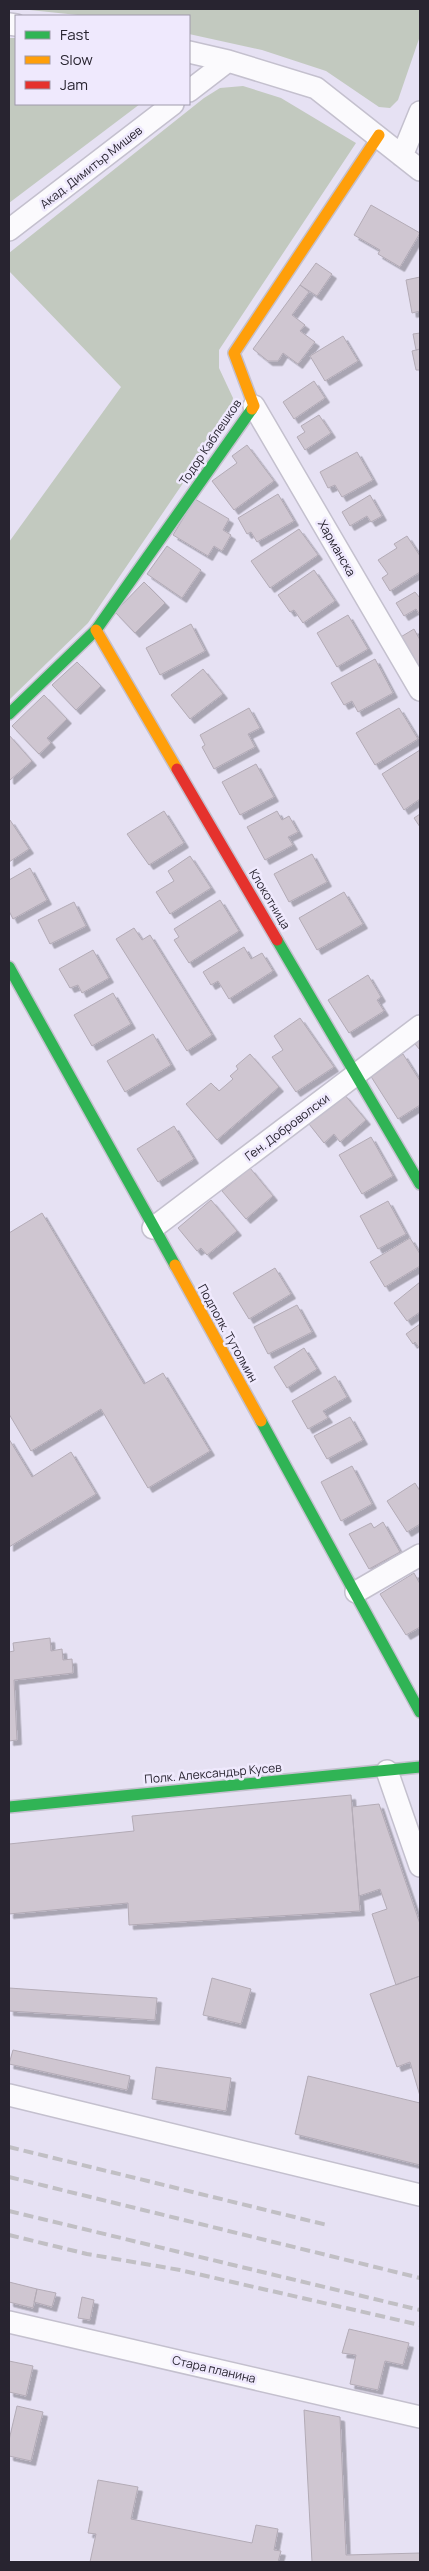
<svg xmlns="http://www.w3.org/2000/svg" width="429" height="2571" viewBox="0 0 429 2571" font-family="Manrope,sans-serif">
<defs>
<filter id="shadow"><feDropShadow dx="4.5" dy="4.5" stdDeviation="0" flood-color="#0004"/></filter>
</defs>
<rect width="100%" height="100%" fill="#e6e1f3"/>
<path fill="#c2c9bf" d="M20,9H420V36L398,100L390,108L379,107L326,71L262,50L189,34V16H87Z
M9,38H16V104H140L9,203Z
M243,86L281,98L356,143L219,350V368L233,398L230,414L88,623L9,700V542L121,387L9,271V253L204,98L220,88Z"/>
<path fill="#cfc6d1" stroke="#b3abb6" filter="url(#shadow)" d="M371,205L420,233L400,267L378,254L380,250L354,235Z
M316,263L332,274L317,296L300,285Z
M420,277V311L412,313L406,280Z
M300,285L309,292L292,315L305,325L300,331L315,342L298,364L283,353L278,361H268L253,349Z
M420,333V349L416,350L413,334Z
M343,336L358,361L325,381L310,356Z
M420,349V370H416L412,351Z
M314,381L325,398L294,419L283,402Z
M319,415L331,433L305,450L297,437L305,432L301,426Z
M247,445L274,481L234,510L212,481L237,463L232,456Z
M357,452L373,480L342,497L335,485L328,488L320,472Z
M278,494L294,521L257,542L251,532L247,534L238,518Z
M370,495L382,516L371,522L367,516L350,526L342,512Z
M195,499L229,519L223,530L231,535L222,551L214,546L208,556L173,535Z
M299,529L318,555L270,588L251,561Z
M407,536L420,556V572L390,591L382,578L388,574L378,560L397,548L394,544Z
M167,546L201,570L182,598L147,574Z
M314,570L335,601L303,623L294,610L290,612L278,595Z
M144,582L165,603L135,633L115,612Z
M415,592L420,598V615L416,609L404,616L396,603Z
M348,615L368,649L337,667L317,633Z
M191,624L205,651L160,675L146,648Z
M414,629L420,640V669L399,638Z
M375,659L393,693L358,712L352,701L344,705L331,683Z
M77,662L101,686L76,710L52,685Z
M203,669L223,694L190,719L171,695Z
M44,695L67,719L47,738L51,743L39,754L12,726Z
M249,708L260,728L248,734L255,747L214,769L202,747L205,745L200,735Z
M399,708L418,739L375,765L356,733Z
M9,735L32,761L10,780L9,779Z
M420,750V799L404,810L382,774Z
M256,764L274,797L240,815L222,782Z
M164,811L184,843L149,865L127,834Z
M277,811L282,820L289,816L298,832L288,837L293,845L265,860L247,827Z
M420,814V827L414,818Z
M10,820L29,849L9,862V821Z
M312,854L327,882L289,902L274,874Z
M190,856L211,888L170,914L156,892L174,881L168,871Z
M30,868L47,900L13,919L9,911V880Z
M344,892L363,924L317,950L299,918Z
M220,900L239,931L189,963L174,940L179,937L174,929Z
M74,902L86,926L50,944L38,920Z
M134,928L142,940L150,935L212,1035L187,1051L116,939Z
M244,947L251,959L262,953L273,971L229,999L218,981L211,985L203,972Z
M93,950L109,978L82,993L78,985L70,988L59,969Z
M368,975L381,997L377,1000L384,1011L349,1033L328,1000Z
M113,993L131,1024L92,1046L74,1015Z
M300,1018L334,1067L296,1092L272,1057L283,1050L274,1036Z
M153,1034L171,1065L125,1092L107,1061Z
M420,1039V1050L415,1044Z
M250,1054L279,1087L217,1140L186,1104L211,1083L219,1091L233,1079L230,1076L238,1069L236,1066Z
M403,1054L420,1081V1105L398,1119L370,1075Z
M344,1094L366,1120L340,1142L334,1134L324,1143L309,1124Z
M174,1126L194,1159L158,1182L137,1149Z
M371,1137L393,1176L362,1194L339,1155Z
M250,1168L273,1196L246,1219L222,1191Z
M211,1200L237,1231L207,1255L201,1248L197,1251L178,1228Z
M388,1201L406,1234L378,1249L360,1216Z
M42,1213L144,1384L163,1373L210,1451L148,1488L101,1409L31,1451L9,1414V1233Z
M410,1238L420,1254V1266L385,1287L370,1262Z
M275,1268L291,1294L249,1319L233,1293Z
M420,1282V1312L407,1321L394,1303Z
M297,1305L312,1332L268,1354L254,1327Z
M420,1324V1349L415,1342L413,1344L406,1334Z
M304,1348L317,1369L287,1388L274,1367Z
M335,1376L347,1397L323,1411L328,1418L308,1429L292,1401Z
M350,1417L363,1440L327,1459L314,1436Z
M9,1439L32,1477L71,1452L96,1494L9,1547Z
M352,1466L372,1504L341,1521L321,1482Z
M415,1483L420,1491V1524L407,1532L387,1501Z
M383,1522L400,1552L369,1569L349,1534L371,1523L374,1528Z
M414,1573L420,1584V1627L406,1635L380,1594Z
M50,1638L51,1651L62,1649L63,1660L72,1659L73,1673L14,1680L17,1740L9,1741V1652L14,1651L13,1643Z
M351,1795L360,1911L129,1925L128,1903L9,1914V1844L134,1831L132,1816Z
M379,1804L420,1924V1976L396,1985L372,1914L387,1909L380,1889L359,1896L352,1807Z
M420,1976V2096L410,2062L397,2067L370,1994Z
M212,1978L251,1989L241,2024L203,2015Z
M9,1988L157,1998L155,2020L9,2011Z
M13,2050L130,2076L127,2090L9,2064Z
M156,2067L231,2078L226,2111L152,2099Z
M308,2076L420,2103V2165L295,2134Z
M9,2282L37,2289L33,2308L9,2302Z
M37,2289L56,2293L52,2307L34,2302Z
M82,2297L94,2300L90,2320L78,2318Z
M349,2329L409,2343L403,2365L385,2361L378,2390L350,2384L356,2355L342,2353Z
M9,2361L33,2366L26,2396L9,2392Z
M17,2406L43,2412L31,2461L9,2456V2440Z
M304,2410L340,2417L346,2555L420,2553V2562H312Z
M98,2480L138,2487L131,2519L252,2543L256,2525L278,2529L274,2550L281,2551L278,2562H90L96,2534L88,2533Z"/>
<g fill="none" stroke-linecap="round" stroke-linejoin="round">
<defs>
<path id="street" d="M9,24L16,25
M189,52L228,61L316,88L420,170
M189,91L228,61
M402,156L420,112
M9,230L173,104
M254,406L420,690
M153,1228L420,1026
M356,1592L420,1555
M387,1771L420,1866
M9,2095L420,2195
M9,2322L420,2417"/>
<path id="fast" d="M9,714L96,630L252,409
M277,940L420,1184
M9,967L175,1265
M261,1421L420,1712
M9,1807L420,1767"/>
<path id="slow" d="M252,409L254,406L234,353L379,135
M96,630L177,769
M175,1265L261,1421"/>
<path id="jam" d="M177,769L277,940"/>
</defs>
<use href="#street" stroke="#c4c0ce" stroke-width="24"/>
<use href="#fast" stroke="#c4c0ce" stroke-width="14"/>
<use href="#slow" stroke="#c4c0ce" stroke-width="14"/>
<use href="#jam" stroke="#c4c0ce" stroke-width="14"/>
<use href="#street" stroke="#fbfafd" stroke-width="21"/>
<use href="#fast" stroke="#30b455" stroke-width="11"/>
<use href="#slow" stroke="#ff9f0a" stroke-width="11"/>
<use href="#jam" stroke="#e5322d" stroke-width="11"/>
<path stroke="#c1bfc4" stroke-width="4" stroke-dasharray="10 5" stroke-linecap="butt" d="M9,2147L327,2225
M9,2177L420,2278
M9,2211L420,2310
M9,2235L87,2254L180,2270L420,2325"/>
</g>
<g text-anchor="middle" dominant-baseline="central" stroke-width="5" stroke-linejoin="round" paint-order="stroke">
<g font-size="12" fill="#282430" stroke="#efe9fd">
<text transform="translate(91 167) rotate(-38)">Акад. Димитър Мишев</text>
<text transform="translate(210 442) rotate(-56)">Тодор Каблешков</text>
<text transform="translate(337 548) rotate(60)">Харманска</text>
<text transform="translate(270 899) rotate(59)">Клокотница</text>
<text transform="translate(287 1127) rotate(-37)">Ген. Доброволски</text>
<text transform="translate(228 1333) rotate(61)">Подполк. Тутолмин</text>
<text transform="translate(213 1773) rotate(-5)">Полк. Александър Кусев</text>
<text transform="translate(214 2369) rotate(13)">Стара планина</text>
</g>
</g>
<rect width="429" height="2571" fill="none" stroke="#282430" stroke-width="20"/>
<rect x="15" y="15" width="175" height="90" fill="#efe9fd" stroke="#9f9aab"/>
<rect x="25" y="31" width="25" height="8" fill="#30b455" stroke="#9f9aab"/>
<text x="60" y="40" font-size="15" fill="#282430">Fast</text>
<rect x="25" y="56" width="25" height="8" fill="#ff9f0a" stroke="#9f9aab"/>
<text x="60" y="65" font-size="15" fill="#282430">Slow</text>
<rect x="25" y="81" width="25" height="8" fill="#e5322d" stroke="#9f9aab"/>
<text x="60" y="90" font-size="15" fill="#282430">Jam</text>
</svg>
